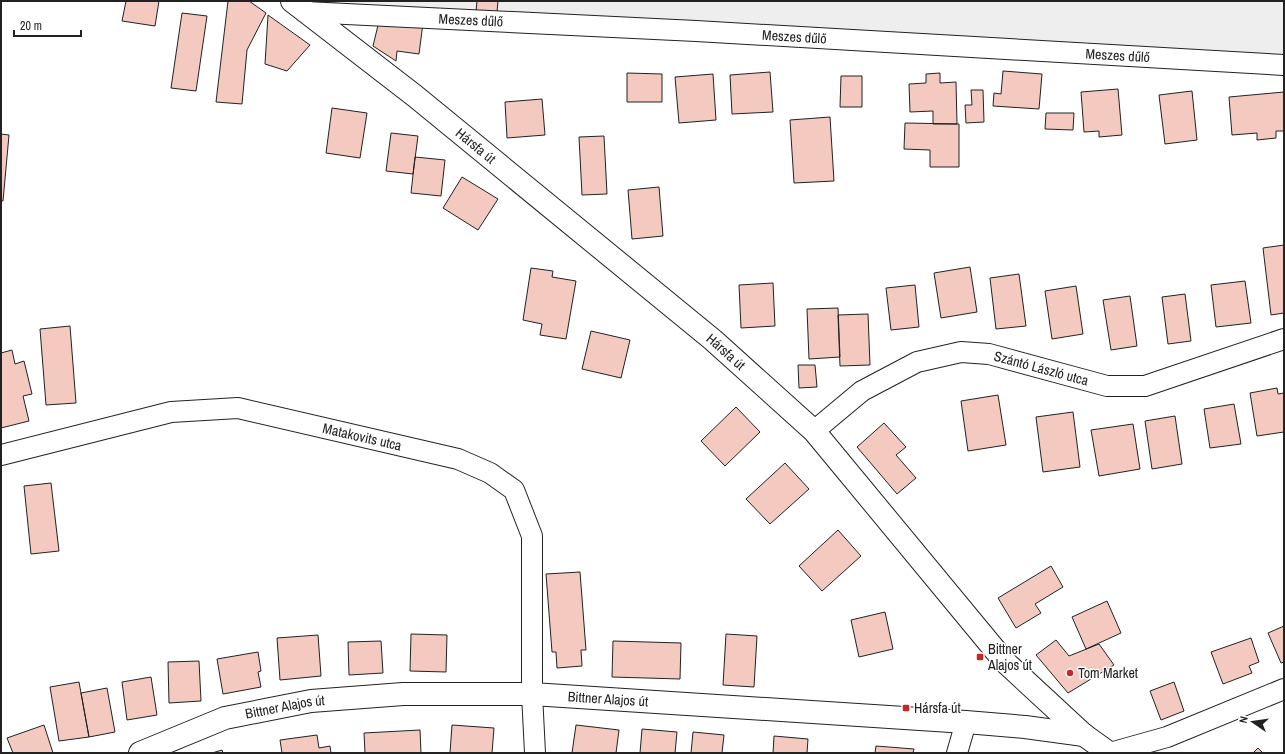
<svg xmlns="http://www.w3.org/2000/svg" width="1285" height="754" viewBox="0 0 1285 754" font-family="'Archivo Narrow',sans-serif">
<rect width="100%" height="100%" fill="#fff"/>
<path fill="#eee" stroke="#6f6f6f" d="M306,1H1284V75L399,8Z"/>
<path fill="#f3c9c0" stroke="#222" d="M126,1H159L155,26L122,21Z
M228,1H249L266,13L247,50L242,104L216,102Z
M477,1H498L497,12L476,11Z
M182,13L207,16L196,91L171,88Z
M268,15L310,45L287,71L265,64Z
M380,17L423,23L419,54L397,51L396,61L373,46Z
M1003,71L1042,74L1039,109L993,106L994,93L1001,94Z
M770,72L773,112L732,114L730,75Z
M627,73L662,74V102H627Z
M940,73V83L956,82L957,124H933V111L910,112L909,84L926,83V74Z
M713,74L716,120L679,123L675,77Z
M841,76H862V107H840Z
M1118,89L1122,135L1099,137V131L1084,132L1081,92Z
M971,90H983L984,122L966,123L965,105H972Z
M1192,91L1197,140L1165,144L1159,95Z
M1284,92V131H1276V138L1257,140V133L1232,135L1229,97Z
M542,99L545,135L507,138L505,102Z
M332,108L367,113L360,158L326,153Z
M1046,113H1074L1073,130L1045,129Z
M830,117L834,181L794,183L790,120Z
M905,123L959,124V167H930V150L904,149Z
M391,133L418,136L413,174L386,171Z
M1,134L9,135L3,201H1Z
M604,136L607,194L582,195L579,137Z
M415,157L445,160L441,196L411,193Z
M462,177L498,199L478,230L443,208Z
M659,187L663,236L632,239L628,190Z
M1284,245V313L1271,315L1263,248Z
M970,267L977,312L941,318L934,273Z
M531,268L553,271L552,277L576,281L566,339L540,335L542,324L523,320Z
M1019,274L1026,326L996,329L990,278Z
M1245,281L1251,323L1216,327L1211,285Z
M773,283L775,326L741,328L739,285Z
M915,285L919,327L891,330L886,288Z
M1076,286L1083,334L1052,339L1045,291Z
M1185,294L1191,341L1168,344L1162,297Z
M1130,296L1137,346L1111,350L1103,300Z
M838,308L840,357L809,359L807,309Z
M868,314L870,365L840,366L838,315Z
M70,326L76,403L46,405L40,329Z
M591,331L630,340L621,378L582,369Z
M12,350L15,364L24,361L32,394L23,396L29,421L1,428V353Z
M798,365H815L817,387L799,388Z
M1277,388L1278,394L1284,393V432L1257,436L1250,393Z
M998,395L1006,445L968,451L961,401Z
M1234,404L1241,444L1210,448L1204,409Z
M736,407L760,432L725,466L701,441Z
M1073,412L1080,467L1043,472L1036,417Z
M1175,416L1182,464L1152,469L1145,421Z
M884,423L906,447L896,455L916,478L897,494L857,447Z
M1133,424L1140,469L1099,476L1091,430Z
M785,463L809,489L770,524L746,499Z
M51,483L59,551L31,554L24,486Z
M838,530L861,556L822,591L799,566Z
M1051,566L1063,587L1035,604L1041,613L1016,628L998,598Z
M580,572L586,650H581L582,666L557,668L556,652H552L546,574Z
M1107,601L1121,633L1086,649L1072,617Z
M885,612L893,649L859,657L851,620Z
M1284,626V662L1281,663L1268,633Z
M411,634L447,635L446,672L410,671Z
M726,634L757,636L754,687L723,685Z
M318,635L321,676L280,680L277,638Z
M1251,638L1259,662L1249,666L1252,673L1223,684L1211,652Z
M1056,640L1069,656L1099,644L1114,665L1068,693L1036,655Z
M381,641L383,673L349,675L348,642Z
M613,641L681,643L680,679L612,677Z
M258,652L261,671L258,672L261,687L223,694L217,659Z
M199,661L201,701L169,703L168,662Z
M151,677L157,715L127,720L122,682Z
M79,682L89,737L59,741L50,687Z
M1174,682L1184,711L1161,720L1150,691Z
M107,688L115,732L89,737L81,693Z
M44,725L53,753H13L7,738Z
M452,725L494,728L492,753H450Z
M576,725L619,730L616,753H572Z
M642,729L677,732L675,753H640Z
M420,730L421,753H365L364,733Z
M693,732L724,735L722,753H691Z
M317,735L319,748L330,746L331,753H282L280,740Z
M774,736L808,739L807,753H773Z
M876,746L914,749L913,753H875Z
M1258,748L1263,753H1253Z
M222,750L223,753H212Z"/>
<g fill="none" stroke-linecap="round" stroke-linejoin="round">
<defs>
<g id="street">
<path id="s1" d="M305,12L696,31L1284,65"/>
<path id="s2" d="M814,431L862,391L917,362L961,352L989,354L1107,386H1145L1284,339"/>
<path id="s3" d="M1,455L171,412L238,408L458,459L490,473L514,490L532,536V694L535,753"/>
<path d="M957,753L966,722"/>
<path d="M1110,753L1167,737L1284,689"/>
</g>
<g id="secondary">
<path id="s4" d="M292,1L415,96L713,340L814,431L1005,662L1084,735L1109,753"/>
<path id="s5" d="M140,753L225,718L311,701L403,694H532L966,722L1025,727L1084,735"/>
</g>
</defs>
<use href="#street" stroke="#222" stroke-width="22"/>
<use href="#secondary" stroke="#222" stroke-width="24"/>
<use href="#street" stroke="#fff" stroke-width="20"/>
<use href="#secondary" stroke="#fff" stroke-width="22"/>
</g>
<g fill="#c62828" stroke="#fff" stroke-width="1.5">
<rect x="976" y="653" width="8" height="8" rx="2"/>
<circle cx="1070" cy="673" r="4"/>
<rect x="902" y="704" width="8" height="8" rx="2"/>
</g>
<g text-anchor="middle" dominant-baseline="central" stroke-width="3" stroke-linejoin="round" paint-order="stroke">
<g font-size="14" fill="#222" stroke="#fff">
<text stroke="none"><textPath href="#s1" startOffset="166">Meszes dűlő</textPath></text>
<text stroke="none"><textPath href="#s1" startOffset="490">Meszes dűlő</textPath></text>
<text stroke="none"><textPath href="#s1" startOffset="814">Meszes dűlő</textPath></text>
<text stroke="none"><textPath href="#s4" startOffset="234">Hársfa út</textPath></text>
<text stroke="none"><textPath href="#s4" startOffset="558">Hársfa út</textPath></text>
<text stroke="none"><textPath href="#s2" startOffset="252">Szántó László utca</textPath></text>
<text stroke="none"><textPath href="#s3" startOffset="370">Matakovits utca</textPath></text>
<text stroke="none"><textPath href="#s5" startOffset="477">Bittner Alajos út</textPath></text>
<text stroke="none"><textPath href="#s5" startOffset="153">Bittner Alajos út</textPath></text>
</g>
<g font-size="14" fill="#222" stroke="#fff" text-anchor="start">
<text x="988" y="649">Bittner<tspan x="988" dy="16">Alajos út</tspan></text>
<text x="1078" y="673">Tom Market</text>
<text x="914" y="708">Hársfa út</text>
</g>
</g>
<rect width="1285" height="754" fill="none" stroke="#222222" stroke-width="4"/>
<g transform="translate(1253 722) rotate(283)" stroke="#ffffff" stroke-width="3" paint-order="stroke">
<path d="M0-3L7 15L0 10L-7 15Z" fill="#222222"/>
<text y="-6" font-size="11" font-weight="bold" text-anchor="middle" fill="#222222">N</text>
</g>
<path d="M14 30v6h67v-6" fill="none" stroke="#222222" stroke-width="2"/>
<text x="20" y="30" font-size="12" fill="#222222" stroke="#ffffff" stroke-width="3" paint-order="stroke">20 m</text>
</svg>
